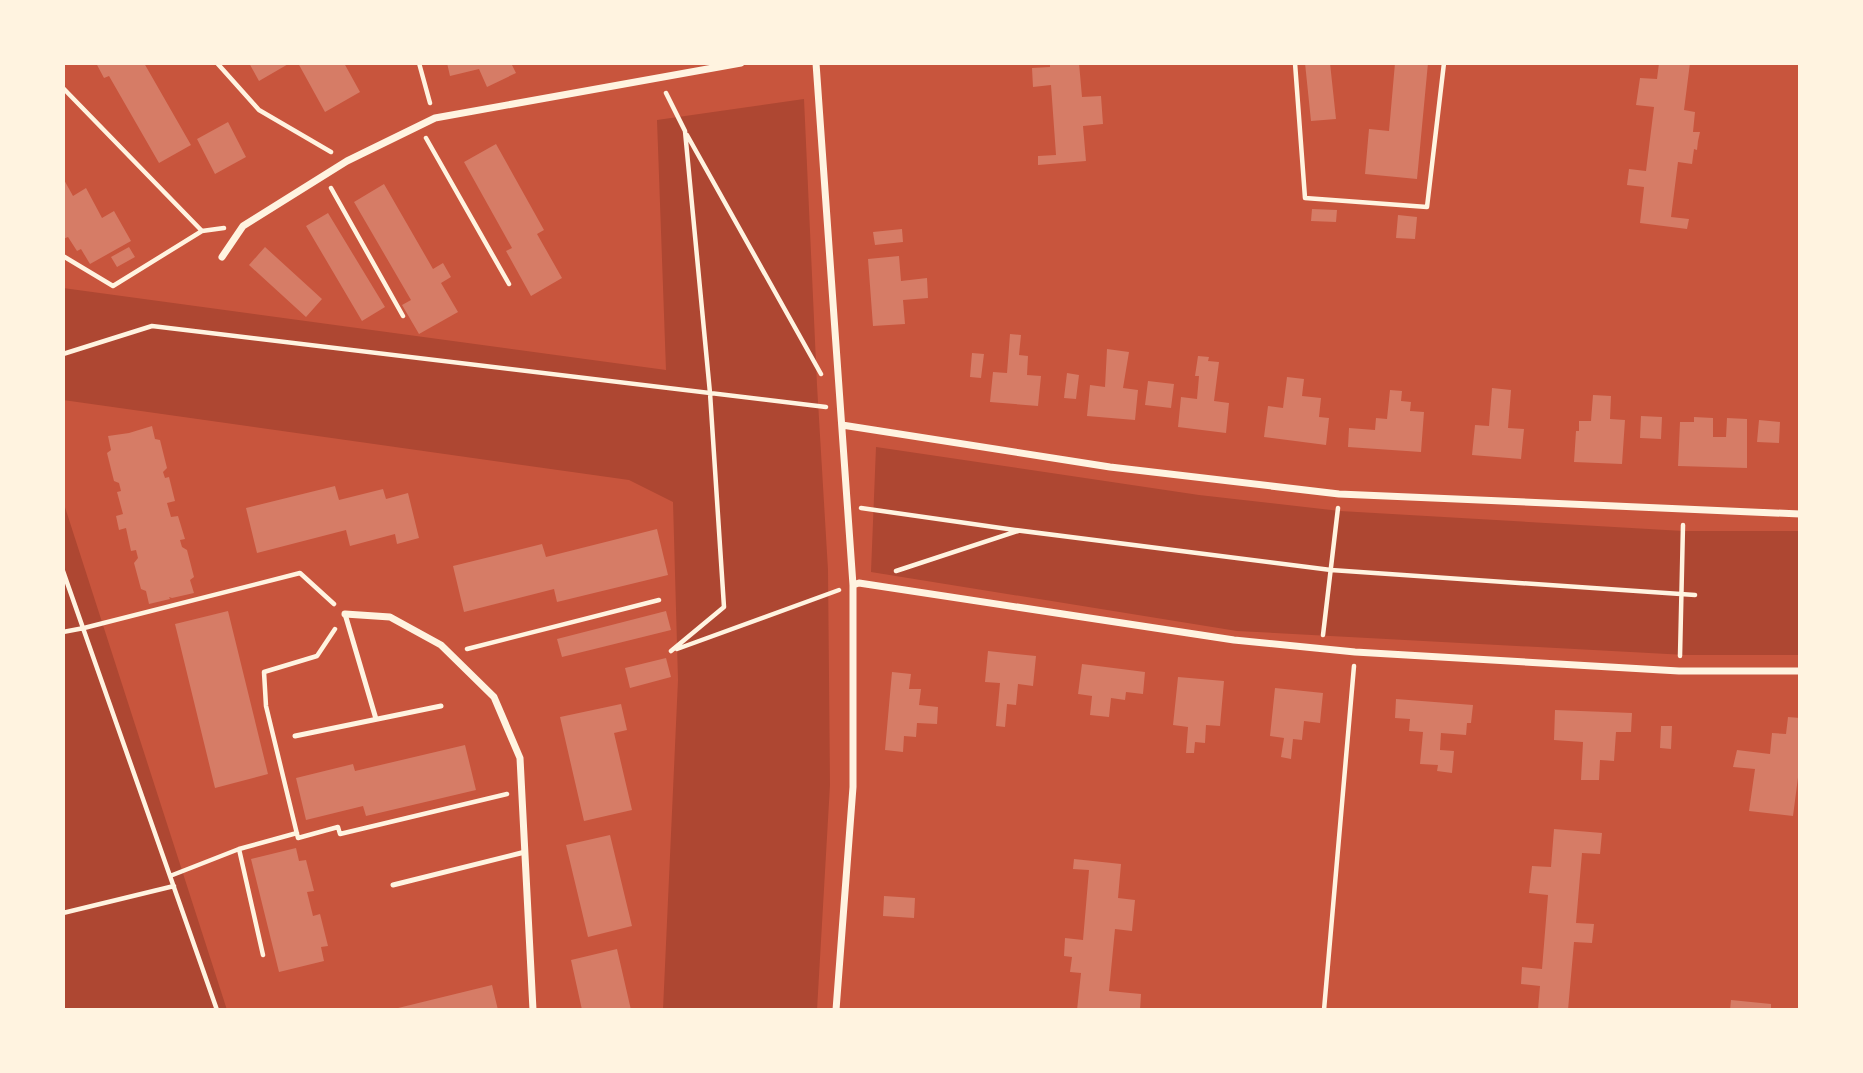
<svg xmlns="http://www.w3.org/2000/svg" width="1863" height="1073" viewBox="0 0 1863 1073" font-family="'Varela Round',sans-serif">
<rect width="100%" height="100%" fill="#c8553d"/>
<path fill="#ae4732" d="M804,99L817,385L828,570L830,785L817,1010H663L678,680L673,502L629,480L63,400V288L666,370L657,120Z
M876,447L1199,495L1340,511L1683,531H1800V655H1686L1237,631L871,572Z
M63,501L227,1010H63Z"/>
<path fill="#d67c66" d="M96,63H144L191,145L159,163L109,76L104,78Z
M249,63H290L259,81Z
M298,63H344L360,92L325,112Z
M447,63H511L516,73L487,87L479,69L450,76Z
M1050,63H1079L1082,97L1101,96L1103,124L1083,126L1086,161L1038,165V156L1056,155L1051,85L1033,87L1032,68L1050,67Z
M1305,63H1330L1336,119L1311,121Z
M1395,63H1428L1417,179L1365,174L1369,129L1389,131Z
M1659,63H1690L1684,110L1695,112L1693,132H1700L1698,141L1697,150L1694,149L1692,164L1678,162L1671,217L1689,219L1687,229L1640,223L1644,187L1627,185L1629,169L1646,171L1654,107L1636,105L1640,78L1657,79Z
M228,122L246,157L215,174L197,139Z
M496,144L544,230L537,234L562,278L531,296L506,251L512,248L464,162Z
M63,178L73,196L86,188L102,218L114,211L131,241L90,264L81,249L77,251L68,237L63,239Z
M384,184L433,269L443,263L451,277L441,283L458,312L419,334L402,305L411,300L354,202Z
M1312,209L1337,210L1336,222L1311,221Z
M328,213L385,307L362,321L306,226Z
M1398,215L1417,217L1415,239L1396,238Z
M902,229L903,242L875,245L873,232Z
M129,247L135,257L117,267L111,257Z
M265,247L322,299L306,317L249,265Z
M899,256L901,281L927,278L928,298L903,300L905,324L873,326L868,259Z
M1010,334L1021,335L1019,355L1028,356L1027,375L1041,376L1038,406L990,402L993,372L1007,373Z
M1107,349L1129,352L1123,388L1138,390L1135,420L1087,416L1090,385L1105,387Z
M972,353L984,354L981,378L970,377Z
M1198,356L1209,357L1208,361L1219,362L1214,401L1229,403L1226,433L1178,427L1181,397L1197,399L1199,376H1195Z
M1067,373L1079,375L1076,399L1064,398Z
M1287,377L1304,379L1302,396L1321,398L1319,417L1329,418L1326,445L1264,437L1268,406L1283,408Z
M1148,381L1174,384L1171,408L1145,405Z
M1492,388L1511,390L1508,428L1524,429L1521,459L1472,455L1475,425L1489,426Z
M1390,390L1402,391L1401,401L1411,402L1410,411L1424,412L1421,452L1348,447L1349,428L1375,430L1376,418L1387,419Z
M1593,395L1611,396L1610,419L1625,420L1622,464L1574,462L1576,431H1579V421H1591Z
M1641,416L1662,417L1661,439L1640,438Z
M1694,417L1713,418V437H1726L1727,418L1747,419V468L1678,466L1680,422H1694Z
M1759,420L1780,422L1779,443L1757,442Z
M152,426L155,439L160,440L167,468L163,472L165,478L169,477L175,501L167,503L171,517L178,516L185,539L180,540L182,547L187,550L194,577L190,580L194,593L172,598L169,597L170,599L149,604L146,591L141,589L134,563L138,558L136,550L131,551L126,528L119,530L116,516L123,514L117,492L121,491L119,483L114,481L107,453L111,450L108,436L129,433Z
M335,486L339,500L383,489L386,499L408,493L419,538L397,544L395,534L350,546L346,530L257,553L246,508Z
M657,529L668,575L557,602L554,589L464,612L453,566L542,544L546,557Z
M228,611L268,774L215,788L175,624Z
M666,611L671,630L562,657L557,639Z
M988,651L1036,656L1033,686L1018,684L1016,705L1007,704L1005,727L996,726L1000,683L985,682Z
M666,658L671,677L630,688L625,668Z
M1082,664L1145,672L1143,694L1126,692L1125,700L1111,698L1109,717L1090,715L1092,696L1078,694Z
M892,672L911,674L909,689H921L919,705L938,707L937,724L917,723L916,737L904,736L903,752L885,750Z
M1178,677L1224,681L1220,726L1206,725L1205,743L1195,742L1194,753H1186L1188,727L1173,725Z
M1275,688L1323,693L1320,723L1304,721L1302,740L1293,739L1291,759L1281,757L1284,738L1270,736Z
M1396,699L1473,705L1471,723H1467L1466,735L1441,733L1440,750L1454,751L1452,773L1437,771L1438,765L1420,764L1423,732L1409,731L1410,719L1395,718Z
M621,704L627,730L614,733L632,810L584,821L560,717Z
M1555,710L1632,713L1631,732H1616L1614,761L1600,760L1599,780H1581L1583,742L1554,740Z
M1788,717L1800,718V762L1793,816L1749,811L1755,769L1733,767L1737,750L1770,754L1772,733L1786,734Z
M1661,726H1672L1671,749L1660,748Z
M465,745L476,790L366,816L363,806L306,820L296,778L353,764L355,771Z
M1554,829L1602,833L1600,854L1582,853L1576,923L1594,924L1592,943L1574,942L1568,1010H1538L1540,986L1521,984L1522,967L1542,969L1548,895L1529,893L1532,866L1551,867Z
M610,835L632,926L588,937L566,845Z
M296,848L299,861L306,860L314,891L307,892L313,916L320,914L328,946L321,947L324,961L279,972L251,859Z
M1074,859L1121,864L1118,898L1135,900L1132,931L1115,929L1109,991L1141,994L1140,1010H1077L1081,973L1070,972L1072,957L1064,956L1065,938L1083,940L1089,870L1073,869Z
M884,896L915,898L914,918L883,916Z
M617,949L631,1010H582L571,960Z
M492,985L498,1010H395L394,1009Z
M1731,1000L1771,1004V1010H1730Z"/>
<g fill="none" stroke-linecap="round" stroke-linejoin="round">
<path stroke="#fff3e0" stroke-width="4.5" d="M217,63L259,110L331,152
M419,63L430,103
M1295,63L1305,198L1427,207L1444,63
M63,88L202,231L224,228
M666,93L685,131L710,393L724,607L671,651
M687,135L821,374
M426,138L509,284
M331,188L403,316
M63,256L113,286L202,231
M63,354L152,326L826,407
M861,508L1015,530L1331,570L1695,595
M63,571L217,1010
M896,571L1018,531
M335,629L317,656L264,672L266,706L298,838L338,827L340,834L507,794
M63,632L84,628L300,573L334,604
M1323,635L1338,508
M467,649L659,600
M677,649L839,590
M1680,656L1683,525
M170,876L239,849
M63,913L174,886
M263,955L239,849L297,833
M1324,1010L1354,666"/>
<path stroke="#fff3e0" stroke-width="5" d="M345,614L376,719
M295,736L441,706
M393,885L525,852"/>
<path stroke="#fff3e0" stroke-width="7" d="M816,63L853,585V787L836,1010
M222,257L243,226L347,161L435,118L741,63
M842,425L1110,467L1339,494L1800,514
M853,585L859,583L1234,640L1355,652L1679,671H1800
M345,614L390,617L441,645L494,697L520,758L533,1010"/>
</g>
<rect width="1863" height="1073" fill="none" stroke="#fff3e0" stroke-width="130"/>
</svg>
